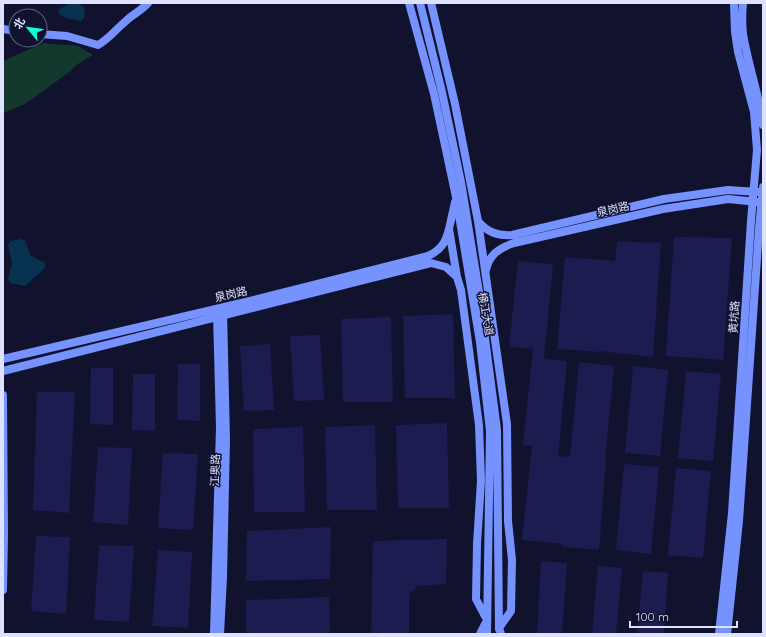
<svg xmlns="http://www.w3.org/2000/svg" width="766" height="637" viewBox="0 0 766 637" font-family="Quicksand,'Noto Sans SC',sans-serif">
<rect width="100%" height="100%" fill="#10122e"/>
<path fill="#13392f" d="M43,43L78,46L93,55L78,64L68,73L25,104L3,113V61Z"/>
<path fill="#083350" d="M70,3H77L85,8L84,18L81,21L66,18L59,14L58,10Z
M21,239L25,241L30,255L45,263V268L25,286L10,283L8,278L12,264L8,245L11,241Z"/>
<path fill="#1b1d51" d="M674,237L732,238L723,360L666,356Z
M617,241L661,243L653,357L599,351V352L557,349L565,257L615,261Z
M518,261L553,264L544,359L567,361L558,456L570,457L579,362L614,366L605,460H606L599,550L563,547V544L522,540L532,445H523L533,349L509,347Z
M453,314L455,398H405L403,316Z
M391,317L393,402H343L341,319Z
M320,335L324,400L294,401L290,336Z
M270,344L274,410L244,411L240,346Z
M178,364H200V421L177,420Z
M633,366L668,370L660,456L625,453Z
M91,368H113V425L90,424Z
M686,371L721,374L713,461L678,458Z
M133,374H155V431L132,430Z
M37,392H75L69,513L33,510Z
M447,423L449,508H398L396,425Z
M375,425L377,510H327L325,427Z
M303,427L305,512H254L253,429Z
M98,447L132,448L128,525L93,522Z
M163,453L198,454L193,530L158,528Z
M624,464L659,467L651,554L616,550Z
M676,468L711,471L703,558L668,555Z
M331,527L330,579L246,581L247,531Z
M36,536L70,537L66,614L31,611Z
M447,539L446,584L418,586L409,594V634H371L373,541Z
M99,545L134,546L129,622L94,620Z
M158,550L192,552L188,628L152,626Z
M541,561L567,563L562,634H537Z
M598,566L622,568L616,634H592Z
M643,571L668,573L664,634H637Z
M329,597L330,634H246V600Z"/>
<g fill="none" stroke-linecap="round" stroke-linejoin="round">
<path stroke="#7592ff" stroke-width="8" d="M409,3L434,94L456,197L480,342L490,431L487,634
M420,3L442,92L461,182L479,292L497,430L499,629
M431,3L455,104L478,221L507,424L508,521L512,560L511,611L499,628L501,634
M743,3C742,13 742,24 743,34C748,65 759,94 763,125
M3,29L16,31
M40,34L67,36L98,45C109,39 116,29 126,21C133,14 141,11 148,3
M455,202L449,229L457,277L461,290L479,425L481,481L477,544L476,599L487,620L480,634
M478,221C487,232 497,236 512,235L664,199L728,190L758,192
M486,270C489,255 499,248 514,243L663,209L728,199L758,202
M3,359L250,301L428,256C441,250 446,242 449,229
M3,371L431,263L446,267L457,277
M3,395L4,535L3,590
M214,634L220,427L217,314
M220,634L223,577L226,440L223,311
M719,634L732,513L751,221L757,150L754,112L738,52L735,32L734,3
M727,634L739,521L759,229L763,187"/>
</g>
<g text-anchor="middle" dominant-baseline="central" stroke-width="3" stroke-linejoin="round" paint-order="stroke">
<g font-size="11" fill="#dee2ff" stroke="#10122e">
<text transform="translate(613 209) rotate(-13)">泉岗路</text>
<text transform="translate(231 294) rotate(-13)">泉岗路</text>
<text transform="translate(486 314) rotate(80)">横江大道</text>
<text transform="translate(734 317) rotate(-86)">黄坑路</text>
<text transform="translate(215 470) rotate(-88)">江奥路</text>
</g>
</g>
<rect width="766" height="637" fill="none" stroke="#dee2ff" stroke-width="8"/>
<g transform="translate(28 28) rotate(299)"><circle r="19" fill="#10122e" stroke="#626582"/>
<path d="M0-3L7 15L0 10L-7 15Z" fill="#0affde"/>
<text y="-6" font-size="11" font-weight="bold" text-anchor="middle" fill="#dee2ff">北</text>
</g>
<path d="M630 621v6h107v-6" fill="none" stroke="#dee2ff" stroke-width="2"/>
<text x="636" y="621" font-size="12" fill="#dee2ff" stroke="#10122e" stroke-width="3" paint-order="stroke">100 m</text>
</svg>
